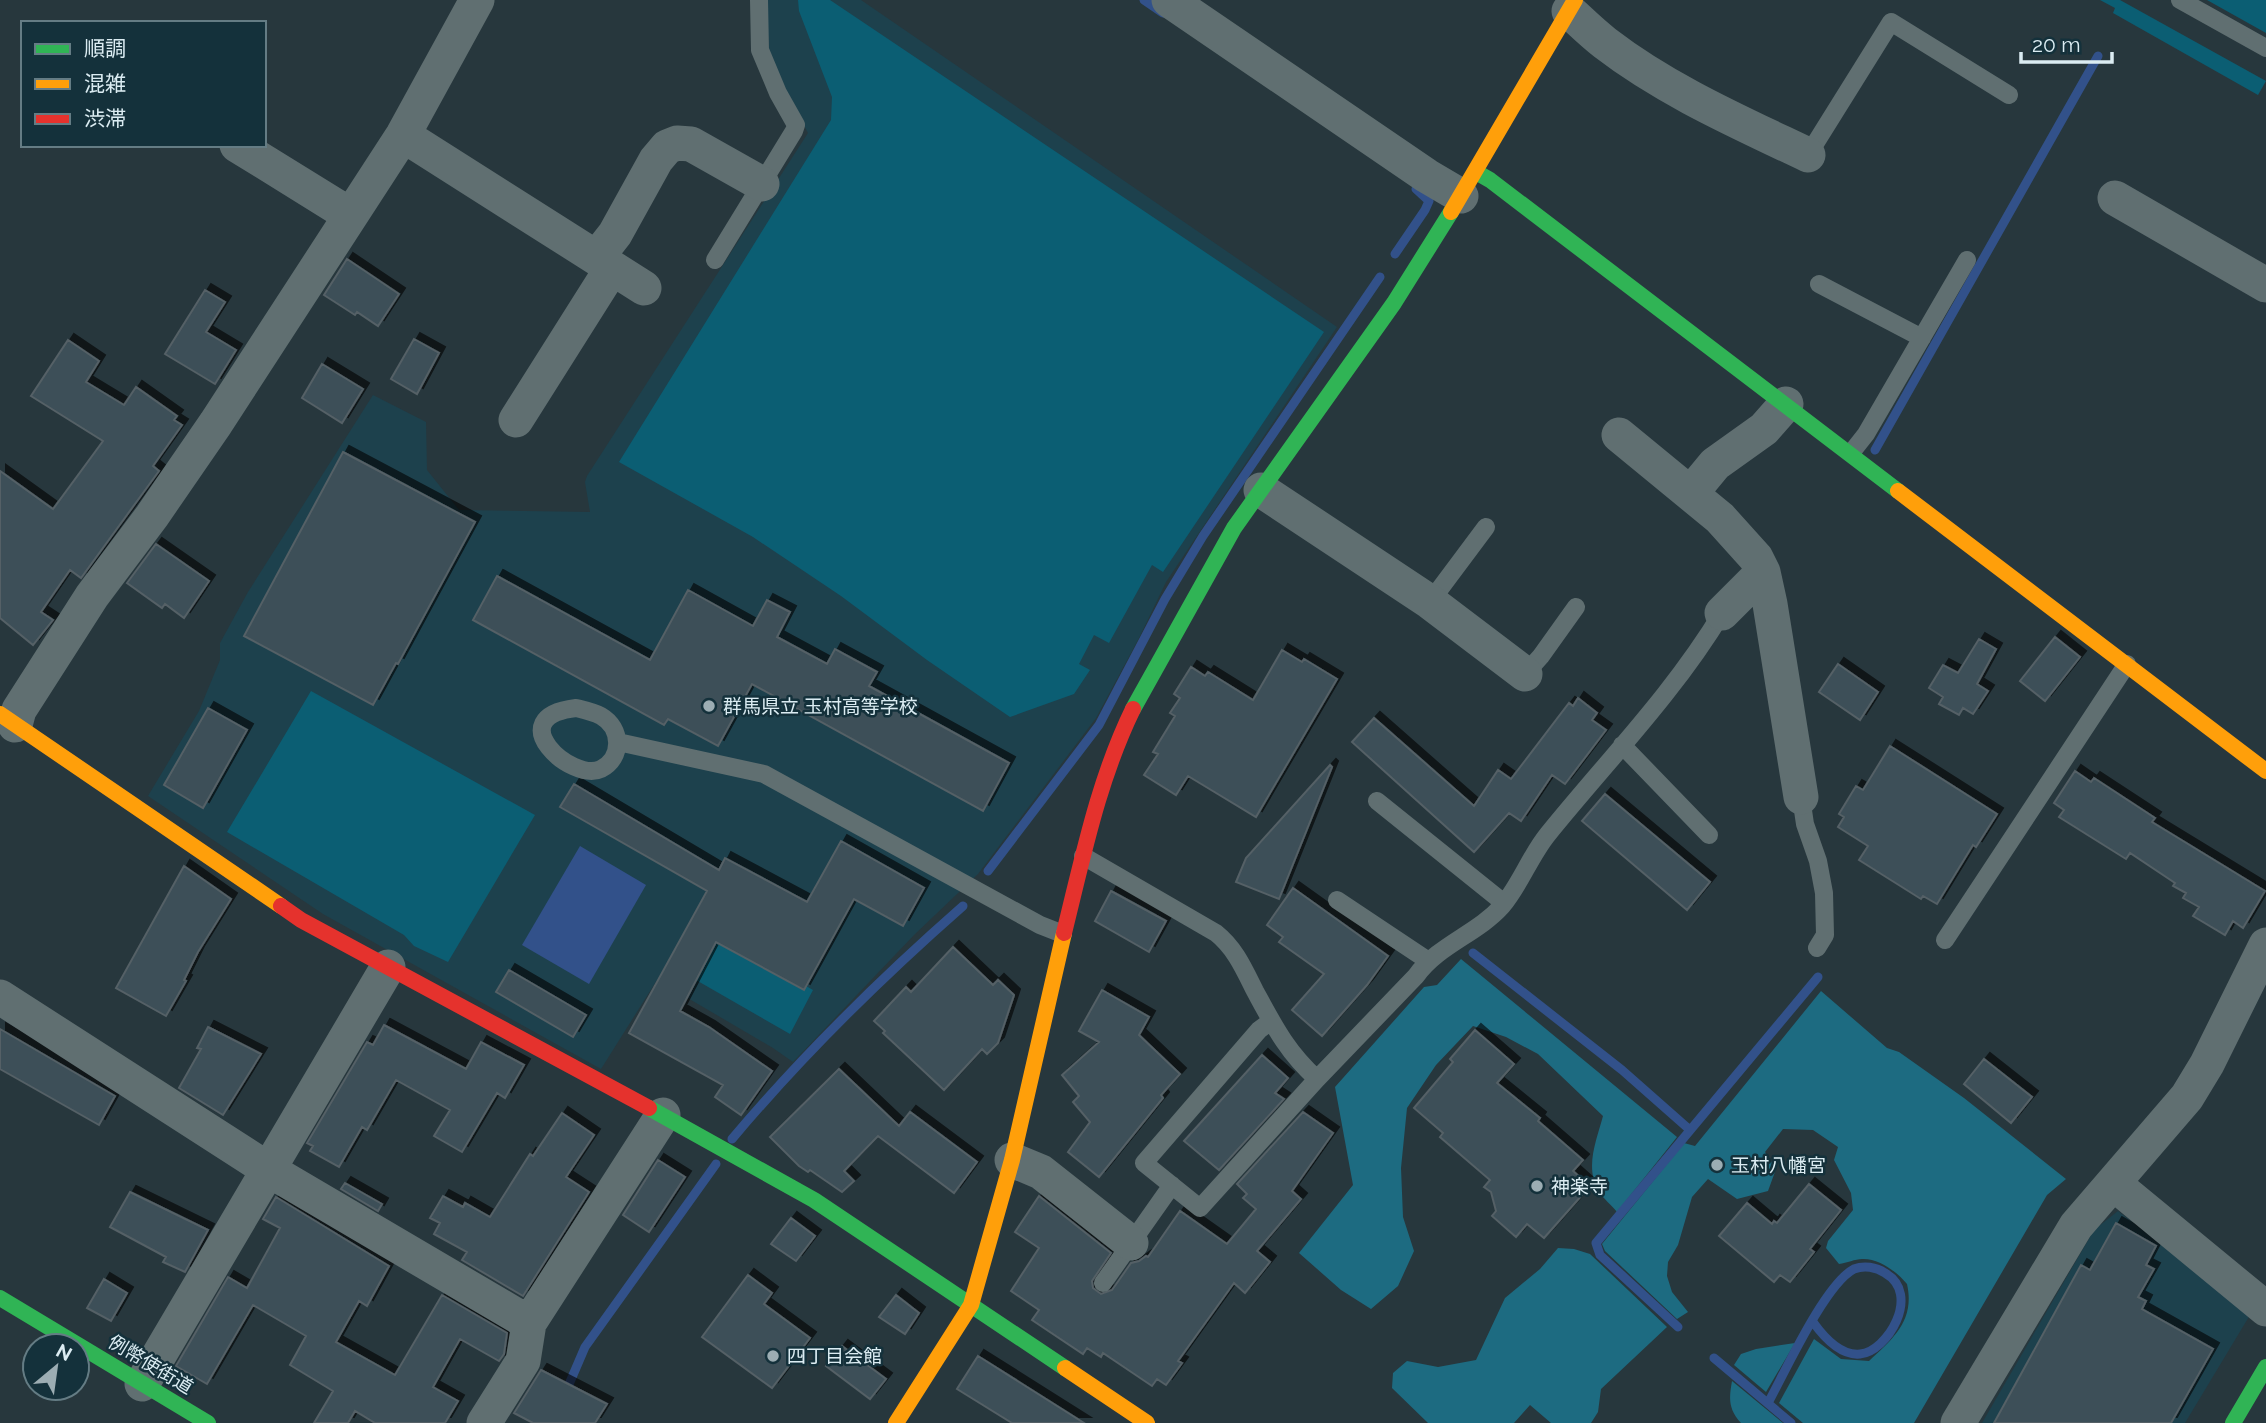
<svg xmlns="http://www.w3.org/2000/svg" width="2266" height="1423" viewBox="0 0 2266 1423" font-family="Raleway,'Noto Sans JP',sans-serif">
<defs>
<filter id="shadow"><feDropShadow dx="6" dy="-6" stdDeviation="0" flood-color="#0009"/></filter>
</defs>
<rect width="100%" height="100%" fill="#27373d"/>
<path fill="#1d414d" d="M766,0H861L1337,327L1166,582L1139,638L1096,718L978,874L914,935L793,1062L773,1048L657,980L601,1069L323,914L148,796L199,711L220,660V643L248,592L373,395L426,422L427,470L459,510L590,512L585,482L587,476L808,133L776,72L769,51Z
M2118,1211L2250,1315L2185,1423H1982L2094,1230Z"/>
<path fill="#0b5e73" d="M798,0H830L1324,332L1163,572L1152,565L1109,643L1094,635L1079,664L1090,670L1074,694L1010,717L927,660L841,596L753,537L619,462L831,120L832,97L799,11Z
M2100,0H2120L2266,81L2258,95L2113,13L2115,8Z
M2207,0H2266V33Z
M311,691L535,815L448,962L414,946L404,935L227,832Z
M716,942L804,989L806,986L813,990L790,1034L696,980Z"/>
<path fill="#1d6b81" d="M1461,959L1677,1137L1617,1212C1612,1205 1603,1199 1599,1191C1584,1168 1597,1139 1603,1116L1538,1054L1506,1037L1473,1026L1436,1065L1407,1108L1401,1168L1403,1217L1414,1251L1398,1286L1371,1309L1341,1290L1299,1253L1353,1185L1335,1087L1424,987L1437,985Z
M1821,991L1887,1048L1899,1052L1964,1098L2066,1179L2047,1195L1914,1423H1803L1779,1403L1814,1339L1841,1359L1869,1361C1894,1338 1915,1320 1907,1284C1897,1272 1879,1258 1862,1259C1855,1259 1847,1263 1839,1264L1826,1248L1828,1241L1853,1210L1851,1193L1834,1160L1838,1147L1813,1130L1783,1129L1765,1152L1776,1169L1768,1191L1737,1199L1708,1179L1692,1197L1678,1245L1668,1262L1667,1276L1672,1292L1688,1312L1677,1319L1605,1251L1602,1244L1684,1143L1695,1146Z
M1558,1248L1574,1249L1590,1254L1667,1327L1601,1389L1598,1412L1591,1423H1551L1530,1405L1514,1423H1428L1392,1388L1393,1373L1407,1361L1438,1367L1476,1360L1505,1298L1540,1269Z
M1795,1343L1766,1392L1734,1365L1741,1354L1756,1349Z
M1732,1381L1783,1423H1741C1728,1409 1729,1398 1732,1381Z"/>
<path fill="#32518a" d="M580,846L646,885L589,984L522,945Z"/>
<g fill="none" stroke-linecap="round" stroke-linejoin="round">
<path stroke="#32518a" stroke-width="9" d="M1144,0L1163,13
M1395,254L1425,210L1429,201L1416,189
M1875,450L2098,56
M988,871L1099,725L1165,599L1203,536L1380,277
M1473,953L1622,1070L1690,1130
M732,1139C802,1056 881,978 963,906
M1678,1327L1600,1255L1596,1243L1818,977
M1714,1358L1791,1423
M564,1396L585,1347L716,1164
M1768,1403C1785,1372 1825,1284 1854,1269C1864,1265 1876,1267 1885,1273C1922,1294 1887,1352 1860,1354C1840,1356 1823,1336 1813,1322"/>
</g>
<path fill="#3d4f58" stroke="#546066" stroke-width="2" filter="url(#shadow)" d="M347,259L399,294L378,326L357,312L355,315L324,295Z
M205,290L225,302L206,332L236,350L215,384L165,354Z
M414,339L439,353L417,394L391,379Z
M68,340L99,361L86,382L124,405L136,387L177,416L174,420L182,425L153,466L159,471L81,578L70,570L41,612L53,620L33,645L0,618V471L53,509L103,441L31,396Z
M322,364L363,389L342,423L302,398Z
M343,452L475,522L398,664L396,663L373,705L244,636Z
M156,544L209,581L184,618L165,604L162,608L127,583Z
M497,576L650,660L688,590L753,626L767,600L790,612L777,637L827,664L835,649L877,672L869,686L1009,763L983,811L752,684L718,746L668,719L664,725L473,620Z
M2055,637L2080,657L2045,701L2020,681Z
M1979,639L1996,649L1977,684L1988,691L1973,714L1963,708L1959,715L1939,704L1943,697L1929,688L1943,665L1958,673Z
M1282,650L1302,662L1304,659L1337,679L1256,817L1188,776L1176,795L1144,775L1158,754L1153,752L1175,716L1170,713L1180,698L1174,694L1191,667L1205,676L1208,672L1253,700Z
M1838,664L1878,692L1860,720L1819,692Z
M1578,698L1597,713L1592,720L1606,730L1565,784L1552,775L1521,821L1509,813L1474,852L1352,742L1374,718L1474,806L1498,770L1511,779L1569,703L1573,706Z
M208,708L247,730L203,808L164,785Z
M1890,746L1997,814L1976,847L1973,845L1937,904L1923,896L1921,899L1859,860L1868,846L1838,827L1844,817L1839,814L1856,786L1863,790Z
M1330,765L1332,767L1279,899L1236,882L1246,858Z
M2075,771L2091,782L2094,778L2155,818L2152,822L2265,891L2243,928L2233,921L2225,935L2193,916L2199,907L2183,898L2186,893L2173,886L2175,883L2130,853L2126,859L2059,817L2064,810L2054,803Z
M574,784L719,870L725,858L807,902L841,841L924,888L903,926L854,899L804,990L716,942L680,1011L709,1027L772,1071L741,1115L715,1097L723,1085L629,1033L707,891L560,807Z
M1605,794L1710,882L1687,910L1582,821Z
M184,866L231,899L198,952L184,980L186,981L166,1016L116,988Z
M1293,888L1388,956L1367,985L1322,1036L1292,1010L1324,974L1279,942L1283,937L1267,925Z
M1111,891L1166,921L1149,952L1095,921Z
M953,947L993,985L998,980L1014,995L998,1043L987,1054L982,1049L944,1090L883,1033L885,1031L874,1021L906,987L911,992Z
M509,970L586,1015L573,1037L496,992Z
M1102,990L1149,1017L1139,1035L1180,1074L1161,1095L1163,1098L1099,1177L1068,1152L1090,1122L1073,1102L1079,1096L1062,1075L1099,1042L1079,1031Z
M384,1025L466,1069L481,1042L524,1065L505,1098L497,1093L462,1152L434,1136L450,1110L396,1080L367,1130L362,1127L339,1167L310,1151L313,1146L307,1143L367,1042L373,1045Z
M208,1027L261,1054L223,1115L179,1088L201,1049L197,1048Z
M0,1029L115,1096L99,1125L0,1069Z
M1475,1030L1514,1064L1497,1083L1540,1118L1538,1121L1583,1160L1573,1171L1590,1186L1544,1238L1527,1224L1516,1237L1492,1216L1496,1211L1491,1192L1484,1187L1490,1180L1440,1137L1443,1133L1414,1108L1453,1062L1450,1059Z
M1262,1055L1288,1078L1275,1093L1284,1099L1219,1170L1184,1141Z
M1984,1059L2032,1097L2011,1123L1964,1084Z
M839,1069L899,1126L910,1112L977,1162L954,1193L878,1136L844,1171L854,1181L842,1192L810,1170L808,1172L799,1166L770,1137Z
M1303,1112L1333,1133L1292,1191L1301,1199L1257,1251L1270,1262L1245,1293L1234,1283L1178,1361L1182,1363L1166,1385L1157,1379L1152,1386L1103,1353L1101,1357L1087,1348L1083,1354L1032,1320L1039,1310L1011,1291L1039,1248L1015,1232L1039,1196L1111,1253L1092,1281L1093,1288L1101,1294L1112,1290L1131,1263L1139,1261L1146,1256L1148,1257L1180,1211L1227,1244L1256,1209L1243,1198L1247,1194L1237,1184Z
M562,1113L594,1135L566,1177L589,1192L523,1296L462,1260L467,1252L434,1234L440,1223L430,1218L443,1196L463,1207L465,1203L490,1217L530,1154L533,1156Z
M658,1160L685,1177L649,1232L623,1215Z
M345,1183L382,1204L378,1211L341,1189Z
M1809,1184L1841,1210L1810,1249L1814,1252L1790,1282L1780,1275L1774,1282L1719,1236L1747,1203L1772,1224L1774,1221L1777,1223Z
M130,1192L208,1230L185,1272L163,1262L166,1257L110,1227Z
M276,1197L389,1266L367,1306L359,1301L336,1342L395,1375L442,1295L507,1333L504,1354L499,1361L460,1339L433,1387L458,1401L445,1423H375L355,1411L348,1423H314L333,1391L290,1365L306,1336L253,1305L207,1384L176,1366L228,1277L247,1288L280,1228L263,1219Z
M791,1218L815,1236L796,1261L771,1244Z
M2116,1223L2156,1246L2146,1265L2154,1269L2138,1297L2146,1301L2142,1309L2213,1349L2171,1423H1994L2081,1265L2090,1270Z
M748,1275L772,1293L764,1304L810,1338L772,1388L702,1337Z
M104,1279L127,1293L111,1321L87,1308Z
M896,1295L919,1313L905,1334L879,1317Z
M842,1346L886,1379L870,1399L826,1366Z
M978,1356L1084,1423H1012L957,1389Z
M541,1370L607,1404L595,1423H533L514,1413Z"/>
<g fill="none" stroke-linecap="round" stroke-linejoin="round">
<path stroke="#606f71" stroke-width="18" d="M2180,0L2266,48
M1808,155L1891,22L2009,95
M715,260L794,131L796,125L778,93L760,50L759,0
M1819,284L1922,338
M1851,453L1866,434L1967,260
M1430,602L1486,527
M1525,674L1541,656L1576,607
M576,708C584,710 593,712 601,716C622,728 623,758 601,769C572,783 499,717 576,708Z
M618,742L764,774L1040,925L1063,934
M1622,745L1709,835
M1801,797L1805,824L1818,861L1824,893L1825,935L1817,948
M1377,801L1504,903
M1083,856L1216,933C1235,948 1244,969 1255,991C1274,1026 1287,1052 1317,1079
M1337,900L1427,960
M1945,940L2127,664
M1271,1021L1259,1030L1144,1163L1200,1208L1317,1079L1416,976C1438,945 1477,934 1502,906C1520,885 1530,856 1548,834C1607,761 1673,694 1722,613
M1103,1283L1172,1185"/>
<path stroke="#606f71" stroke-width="35" d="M1169,0L1427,176L1461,196
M1569,11C1581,22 1592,33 1605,43C1666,90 1739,122 1808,155
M403,135L644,288
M237,145L350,215
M2115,198L2266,285
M597,257L615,234L656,160L667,147L677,143L691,144L762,184
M516,420L612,268
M1619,435L1720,518L1756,558L1763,572L1770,604L1801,797
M1261,490L1430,602L1525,674
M1691,493L1715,464L1764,429L1786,404
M1722,613L1763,572
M15,725L19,710L92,596L152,516L216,423L403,135L477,0
M0,997L269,1170L529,1323
M1012,1160L1041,1172L1131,1243
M2113,1183L2266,1309
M142,1384L388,967
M484,1423L523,1361L529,1323L663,1115
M1958,1423L2076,1226L2187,1097L2207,1064L2266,945"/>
<path stroke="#30b455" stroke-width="16" d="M1476,172L1490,180L1898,491
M1133,709L1234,528L1394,303L1451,212
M649,1108L814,1200L1065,1368
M0,1298L208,1423
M2233,1423L2266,1367"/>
<path stroke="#ff9f0a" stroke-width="16" d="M1451,212L1575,0
M1898,491L2266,771
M0,714L281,906
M1065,1368L1147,1423
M896,1423L971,1305L1012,1160L1064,933"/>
<path stroke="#e5322d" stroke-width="16" d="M281,906L301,920L649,1108
M1064,933C1083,857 1098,781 1133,709"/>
</g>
<g fill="#9cadb3" stroke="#14313b" stroke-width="2.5">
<circle cx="709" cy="706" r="7"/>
<circle cx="1717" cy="1165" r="7"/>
<circle cx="1537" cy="1186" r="7"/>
<circle cx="773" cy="1356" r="7"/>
</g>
<g text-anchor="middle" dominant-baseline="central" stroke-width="5" stroke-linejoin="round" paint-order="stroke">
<g font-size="19" fill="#dbecf2" stroke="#14313b" text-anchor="start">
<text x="723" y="706">群馬県立 玉村高等学校</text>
<text x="1731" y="1165">玉村八幡宮</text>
<text x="1551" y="1186">神楽寺</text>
<text x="787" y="1356">四丁目会館</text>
</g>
<g font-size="19" fill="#dbecf2" stroke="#14313b">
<text transform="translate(151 1364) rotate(31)">例幣使街道</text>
</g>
</g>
<rect x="21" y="21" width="245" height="126" fill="#14313b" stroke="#647c84" stroke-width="2"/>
<rect x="35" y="44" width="35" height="10" fill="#30b455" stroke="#647c84" stroke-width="2"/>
<text x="84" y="56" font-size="21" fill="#dbecf2">順調</text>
<rect x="35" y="79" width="35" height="10" fill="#ff9f0a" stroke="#647c84" stroke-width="2"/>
<text x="84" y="91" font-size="21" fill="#dbecf2">混雑</text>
<rect x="35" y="114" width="35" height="10" fill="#e5322d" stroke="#647c84" stroke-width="2"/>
<text x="84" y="126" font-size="21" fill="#dbecf2">渋滞</text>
<g transform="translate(56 1367) rotate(29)"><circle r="33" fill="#14313b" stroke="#647c84" stroke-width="2"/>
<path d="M0-5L12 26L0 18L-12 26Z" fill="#9cadb3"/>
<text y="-10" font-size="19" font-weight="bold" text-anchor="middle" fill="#dbecf2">N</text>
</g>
<path d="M2021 52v10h91v-10" fill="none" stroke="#dbecf2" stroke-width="3.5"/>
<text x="2032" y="52" font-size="21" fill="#dbecf2" stroke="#14313b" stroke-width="5" paint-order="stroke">20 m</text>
</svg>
